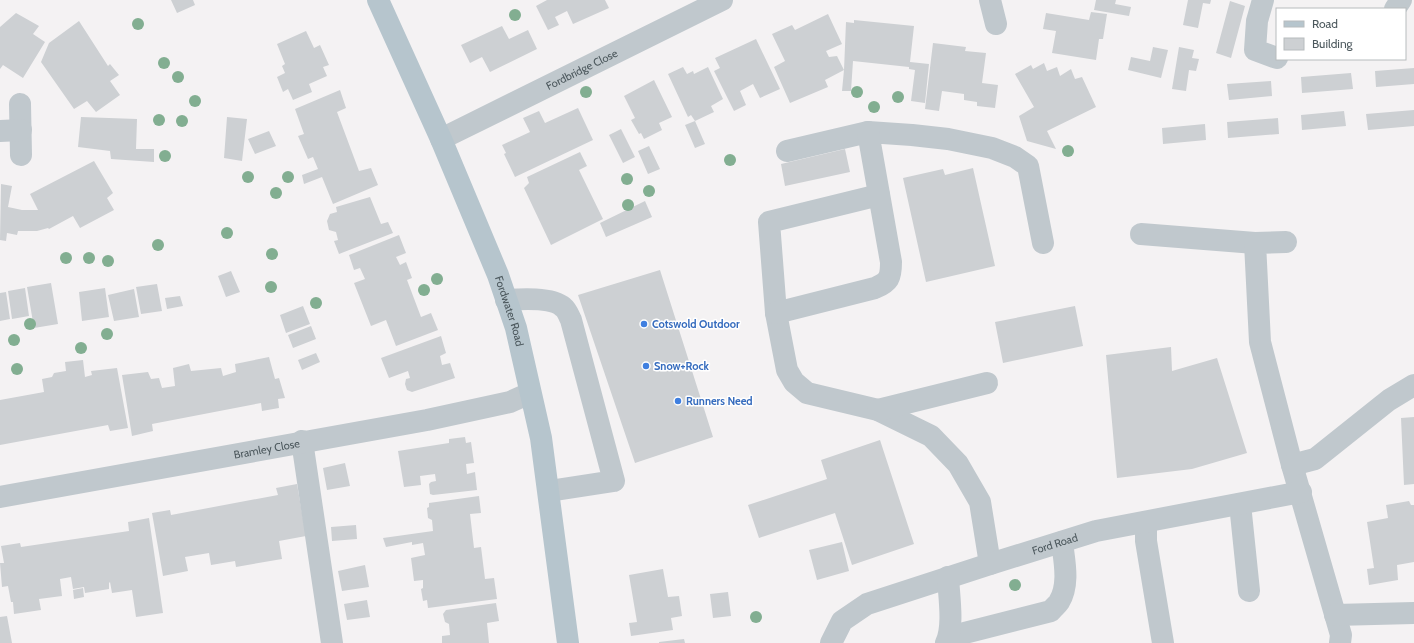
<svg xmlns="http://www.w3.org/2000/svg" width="1414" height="643" viewBox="0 0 1414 643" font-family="Cabin,sans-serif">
<rect width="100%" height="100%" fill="#f4f2f3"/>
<path fill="#cdd0d3" d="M171,0H193L195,5L177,13Z
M547,0H605L609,8L573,24L567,11L555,17L559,25L548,30L536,6Z
M1096,0H1116L1115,4L1131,7L1129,16L1094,10Z
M1188,0H1211L1210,4L1203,3L1198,28L1183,25Z
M1230,1L1245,6L1231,58L1216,53Z
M1091,12L1107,14L1103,39H1099L1096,60L1052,53L1056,31L1043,29L1046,13L1089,20Z
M16,13L39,26L33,34L45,42L23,78L3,65L0,69V27Z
M828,14L842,44L826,51L829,57L837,56L844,70L846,22L854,23V20L914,26L910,62L929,64L925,103L911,101L915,70L909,69V67L853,61L851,91H842L844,70L825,80L828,87L790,103L774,67L785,61L772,34L792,25L795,30Z
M79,21L108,66L110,64L119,75L110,81L120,95L96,112L87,101L74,109L41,62L49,43Z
M502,26L509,39L528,30L537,49L490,72L482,57L470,63L461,45Z
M306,31L314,48L320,45L329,65L323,67L327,76L309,84L312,92L293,100L288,89L283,92L277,77L285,73L282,66L285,64L277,44Z
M756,39L780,89L760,98L753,84L740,91L746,105L734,111L714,71L720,68L715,58Z
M933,43L966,47L965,51L986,53L982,83L998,85L995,108L977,106V102L964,100V94L942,91L939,111L925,109Z
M1153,47L1168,50L1161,78L1128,70L1131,57L1150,61Z
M1179,47L1194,50L1192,58L1199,59L1196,71L1189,70L1186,91L1172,89Z
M1044,63L1047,71L1057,67L1060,76L1071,69L1075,79L1082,77L1096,107L1047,131L1056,149L1027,141L1019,116L1034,107L1015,74L1031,65L1033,69Z
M683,67L687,74L693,71L694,74L708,67L723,99L711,106L714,112L695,121L705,144L695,148L685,125L695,121L691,115L688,117L668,74Z
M1414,68V84L1376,87L1375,71Z
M1351,73L1353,89L1302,93L1301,77Z
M654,80L672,117L659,123L662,130L644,139L641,133L639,134L631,120L635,118L624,96Z
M1271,81L1272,96L1229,100L1227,84Z
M340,90L346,108L337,112L359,171L371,168L378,185L333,204L322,177L304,184L302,175L318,169L313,157L308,159L298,136L304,134L295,109Z
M578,108L593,140L515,177L504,154L506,153L502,145L530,132L523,118L539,111L545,123Z
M1414,110V126L1368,130L1366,114Z
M1344,111L1346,126L1302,130L1301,115Z
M81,117L137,119L136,149H154V162L111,159L110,151L78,147Z
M227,117L247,119L242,161L224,158Z
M1278,118L1279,134L1228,138L1227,122Z
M1205,124L1206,140L1163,144L1162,128Z
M621,129L635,157L623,163L609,135Z
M269,131L276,146L255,154L248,139Z
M649,146L660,169L648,174L638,151Z
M845,149L850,172L785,186L781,164Z
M580,152L587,166L579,170L603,219L551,245L524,188L529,183L527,177Z
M94,161L113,193L107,198L114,210L80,228L73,216L49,229L48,228L37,231H18L17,235L7,233L6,241L0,240L1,184L12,186L8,207L22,210H38L30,194Z
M973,168L995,266L926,282L903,178L943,169L945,175Z
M370,197L381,224L388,222L393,233L339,254L334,241L338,240L336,232L329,230L327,221L330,214L337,212L336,207Z
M645,201L652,217L606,237L600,223Z
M399,235L406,253L396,257L400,265L406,262L412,278L407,280L421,317L431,313L438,330L396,346L386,320L371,326L354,283L365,279L360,268L354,270L349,255Z
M660,270L713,437L635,463L578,295Z
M231,271L240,292L226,297L218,276Z
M51,283L58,324L34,328L27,287Z
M157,284L162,311L141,314L136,287Z
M25,288L29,316L12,319L8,291Z
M105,288L109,317L82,321L79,292Z
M134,289L139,317L114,321L108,295Z
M6,292L10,319L0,321V293Z
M180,296L183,306L167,309L165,298Z
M303,306L310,324L286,333L280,315Z
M1075,306L1083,346L1003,363L995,322Z
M311,326L316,339L293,348L288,335Z
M441,336L446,353L440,356L442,365L450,363L455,378L412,392L407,390L405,384L406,379L410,378L408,371L389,378L381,358Z
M1171,347L1172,371L1217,358L1247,453L1192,469L1117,478L1106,355Z
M316,353L320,362L302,370L298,360Z
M269,357L275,379L279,378L285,398L278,399L279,408L262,411L261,403L152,424L153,431L132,436L122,375L148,372L151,379L159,378L162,388L175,386L173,368L189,364L191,371L221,368L223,376L236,372L235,364Z
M83,360L85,377L92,375L91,371L117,368L128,428L110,431L108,425L0,445V400L44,392L42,379L52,377L54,373L66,371L65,362Z
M1414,417V484L1404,485L1401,418Z
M465,437L466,443L471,442L474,463L466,464L467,474L475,472L477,490L433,495L430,494L429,484L431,482L436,481L435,474L420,476L421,485L404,487L398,451L449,443V439Z
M880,440L914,544L852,565L835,513L759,538L748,505L827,479L821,460Z
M345,463L350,486L327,490L323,468Z
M297,484L306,536L279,541L282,559L236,567L235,561L211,565L209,553L185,557L188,571L163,576L152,513L170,510L171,515L278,495L276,488Z
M479,496L481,513L470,514L474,548L481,547L485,579L494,578L497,599L428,608L427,600L423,601L421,589L423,588V580L414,581L411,558L425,555L423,543L412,545V542L386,547L383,538L433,531L432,520L428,518L427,508L429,507V503Z
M1409,501L1411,505H1414V562L1397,565L1398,580L1369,585L1367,569L1374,568L1367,522L1388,518L1386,505Z
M149,518L163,613L136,617L132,590L112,593L110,582L109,583V589L85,593L84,587L73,589L71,577L60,579L62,596L39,599L41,610L14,614L13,602H11L8,586L2,587L0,563H4L1,546L20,543L21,547L129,531L128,522Z
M356,525L357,539L332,541L331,527Z
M842,542L849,571L817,580L809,550Z
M365,565L369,587L342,591L338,571Z
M663,569L668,597L679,596L682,616L671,618L673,630L631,636L629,623L637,622L629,575Z
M83,588L84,597L74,599L73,590Z
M728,592L731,616L713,618L710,594Z
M367,600L370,617L347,620L344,604Z
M496,603L499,621L487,623L489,643H442V636L450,635L449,624L445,622L443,614L446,610Z
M7,616L12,643H0V617Z
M684,639L685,643H659V642Z"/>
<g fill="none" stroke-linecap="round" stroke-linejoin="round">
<g stroke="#c0c8cd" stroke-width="22">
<path d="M990,0L996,24"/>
<path d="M1263,0L1257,21L1255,50L1277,58"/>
<path d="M1395,9L1401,0"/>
<path d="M20,104L21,155"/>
<path d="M0,131L21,130"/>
<path id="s1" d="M441,139L722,0"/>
<path d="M787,151L868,132L912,135L948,139L992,148L1015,157L1028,166L1043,243"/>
<path d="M879,195L769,222L776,313L787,370L794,382L807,393L878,410L931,436L958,464L980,502L990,564"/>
<path d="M1141,234L1255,243"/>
<path d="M1286,242L1255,243L1260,342L1292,465L1341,635L1340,643"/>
<path d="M506,300C520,299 552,297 563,307C567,310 569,316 571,320L614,481L549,491"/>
<path d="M776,313L875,288C889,282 891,278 891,262L868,132"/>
<path d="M878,410L987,383"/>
<path d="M302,441L332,643"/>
<path d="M1292,465L1315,459L1389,400L1414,385"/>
<path id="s2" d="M0,497L427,420L510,402L530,393"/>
<path d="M1240,504L1249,591"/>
<path d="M1146,522V541L1163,643"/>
<path d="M1335,615L1414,613"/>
<path d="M949,637L1051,611C1053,608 1057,605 1059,602C1070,584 1064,560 1062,542"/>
<path id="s3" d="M831,643L842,621L867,604L990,564L1096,531L1301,492"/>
<path d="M946,643C954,626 949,597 948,577"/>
</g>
<path stroke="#b6c5cd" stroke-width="22" id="s4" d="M378,0L441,139L498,275L516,328L541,438L568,643"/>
</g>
<g fill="#82ae91">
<circle cx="515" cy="15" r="6"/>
<circle cx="138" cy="24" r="6"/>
<circle cx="164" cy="63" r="6"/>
<circle cx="178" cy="77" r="6"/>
<circle cx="586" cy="92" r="6"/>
<circle cx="857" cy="92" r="6"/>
<circle cx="898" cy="97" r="6"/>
<circle cx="195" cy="101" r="6"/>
<circle cx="874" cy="107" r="6"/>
<circle cx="159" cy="120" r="6"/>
<circle cx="182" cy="121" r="6"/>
<circle cx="1068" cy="151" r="6"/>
<circle cx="165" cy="156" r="6"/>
<circle cx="730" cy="160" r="6"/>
<circle cx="248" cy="177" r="6"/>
<circle cx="288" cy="177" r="6"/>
<circle cx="627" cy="179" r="6"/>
<circle cx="649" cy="191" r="6"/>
<circle cx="276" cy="193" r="6"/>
<circle cx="628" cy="205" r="6"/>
<circle cx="227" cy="233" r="6"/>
<circle cx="158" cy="245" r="6"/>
<circle cx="272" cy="254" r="6"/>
<circle cx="66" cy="258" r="6"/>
<circle cx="89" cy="258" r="6"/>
<circle cx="108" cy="261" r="6"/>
<circle cx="437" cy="279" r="6"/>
<circle cx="271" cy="287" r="6"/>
<circle cx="424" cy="290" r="6"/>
<circle cx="316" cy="303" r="6"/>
<circle cx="30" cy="324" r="6"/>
<circle cx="107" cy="334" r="6"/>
<circle cx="14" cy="340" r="6"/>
<circle cx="81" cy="348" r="6"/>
<circle cx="17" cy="369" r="6"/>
<circle cx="1015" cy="585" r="6"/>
<circle cx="756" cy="617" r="6"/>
</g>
<g fill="#3f7fe0" stroke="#fff" stroke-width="1.5">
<circle cx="644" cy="324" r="4"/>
<circle cx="646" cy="366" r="4"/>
<circle cx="678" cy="401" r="4"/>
</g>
<g text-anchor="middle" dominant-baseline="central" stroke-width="3" stroke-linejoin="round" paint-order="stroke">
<g font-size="11" fill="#4c585d" stroke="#fff">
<text stroke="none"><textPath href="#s1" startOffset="157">Fordbridge Close</textPath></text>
<text stroke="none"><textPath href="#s4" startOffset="338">Fordwater Road</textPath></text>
<text stroke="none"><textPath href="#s2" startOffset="271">Bramley Close</textPath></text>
<text stroke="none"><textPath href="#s3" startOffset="252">Ford Road</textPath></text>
</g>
<g font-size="11" font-weight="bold" fill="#366cbe" stroke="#fff" text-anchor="start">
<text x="652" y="324">Cotswold Outdoor</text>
<text x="654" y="366">Snow+Rock</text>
<text x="686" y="401">Runners Need</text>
</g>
</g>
<rect x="1276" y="8" width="130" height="52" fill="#ffffff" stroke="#b7bcbe"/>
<rect x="1284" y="21" width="20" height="6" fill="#b6c5cd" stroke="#b7bcbe"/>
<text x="1312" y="28" font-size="12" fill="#4c585d">Road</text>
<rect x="1284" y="38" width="20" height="12" fill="#cdd0d3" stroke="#b7bcbe"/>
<text x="1312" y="48" font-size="12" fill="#4c585d">Building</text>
</svg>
